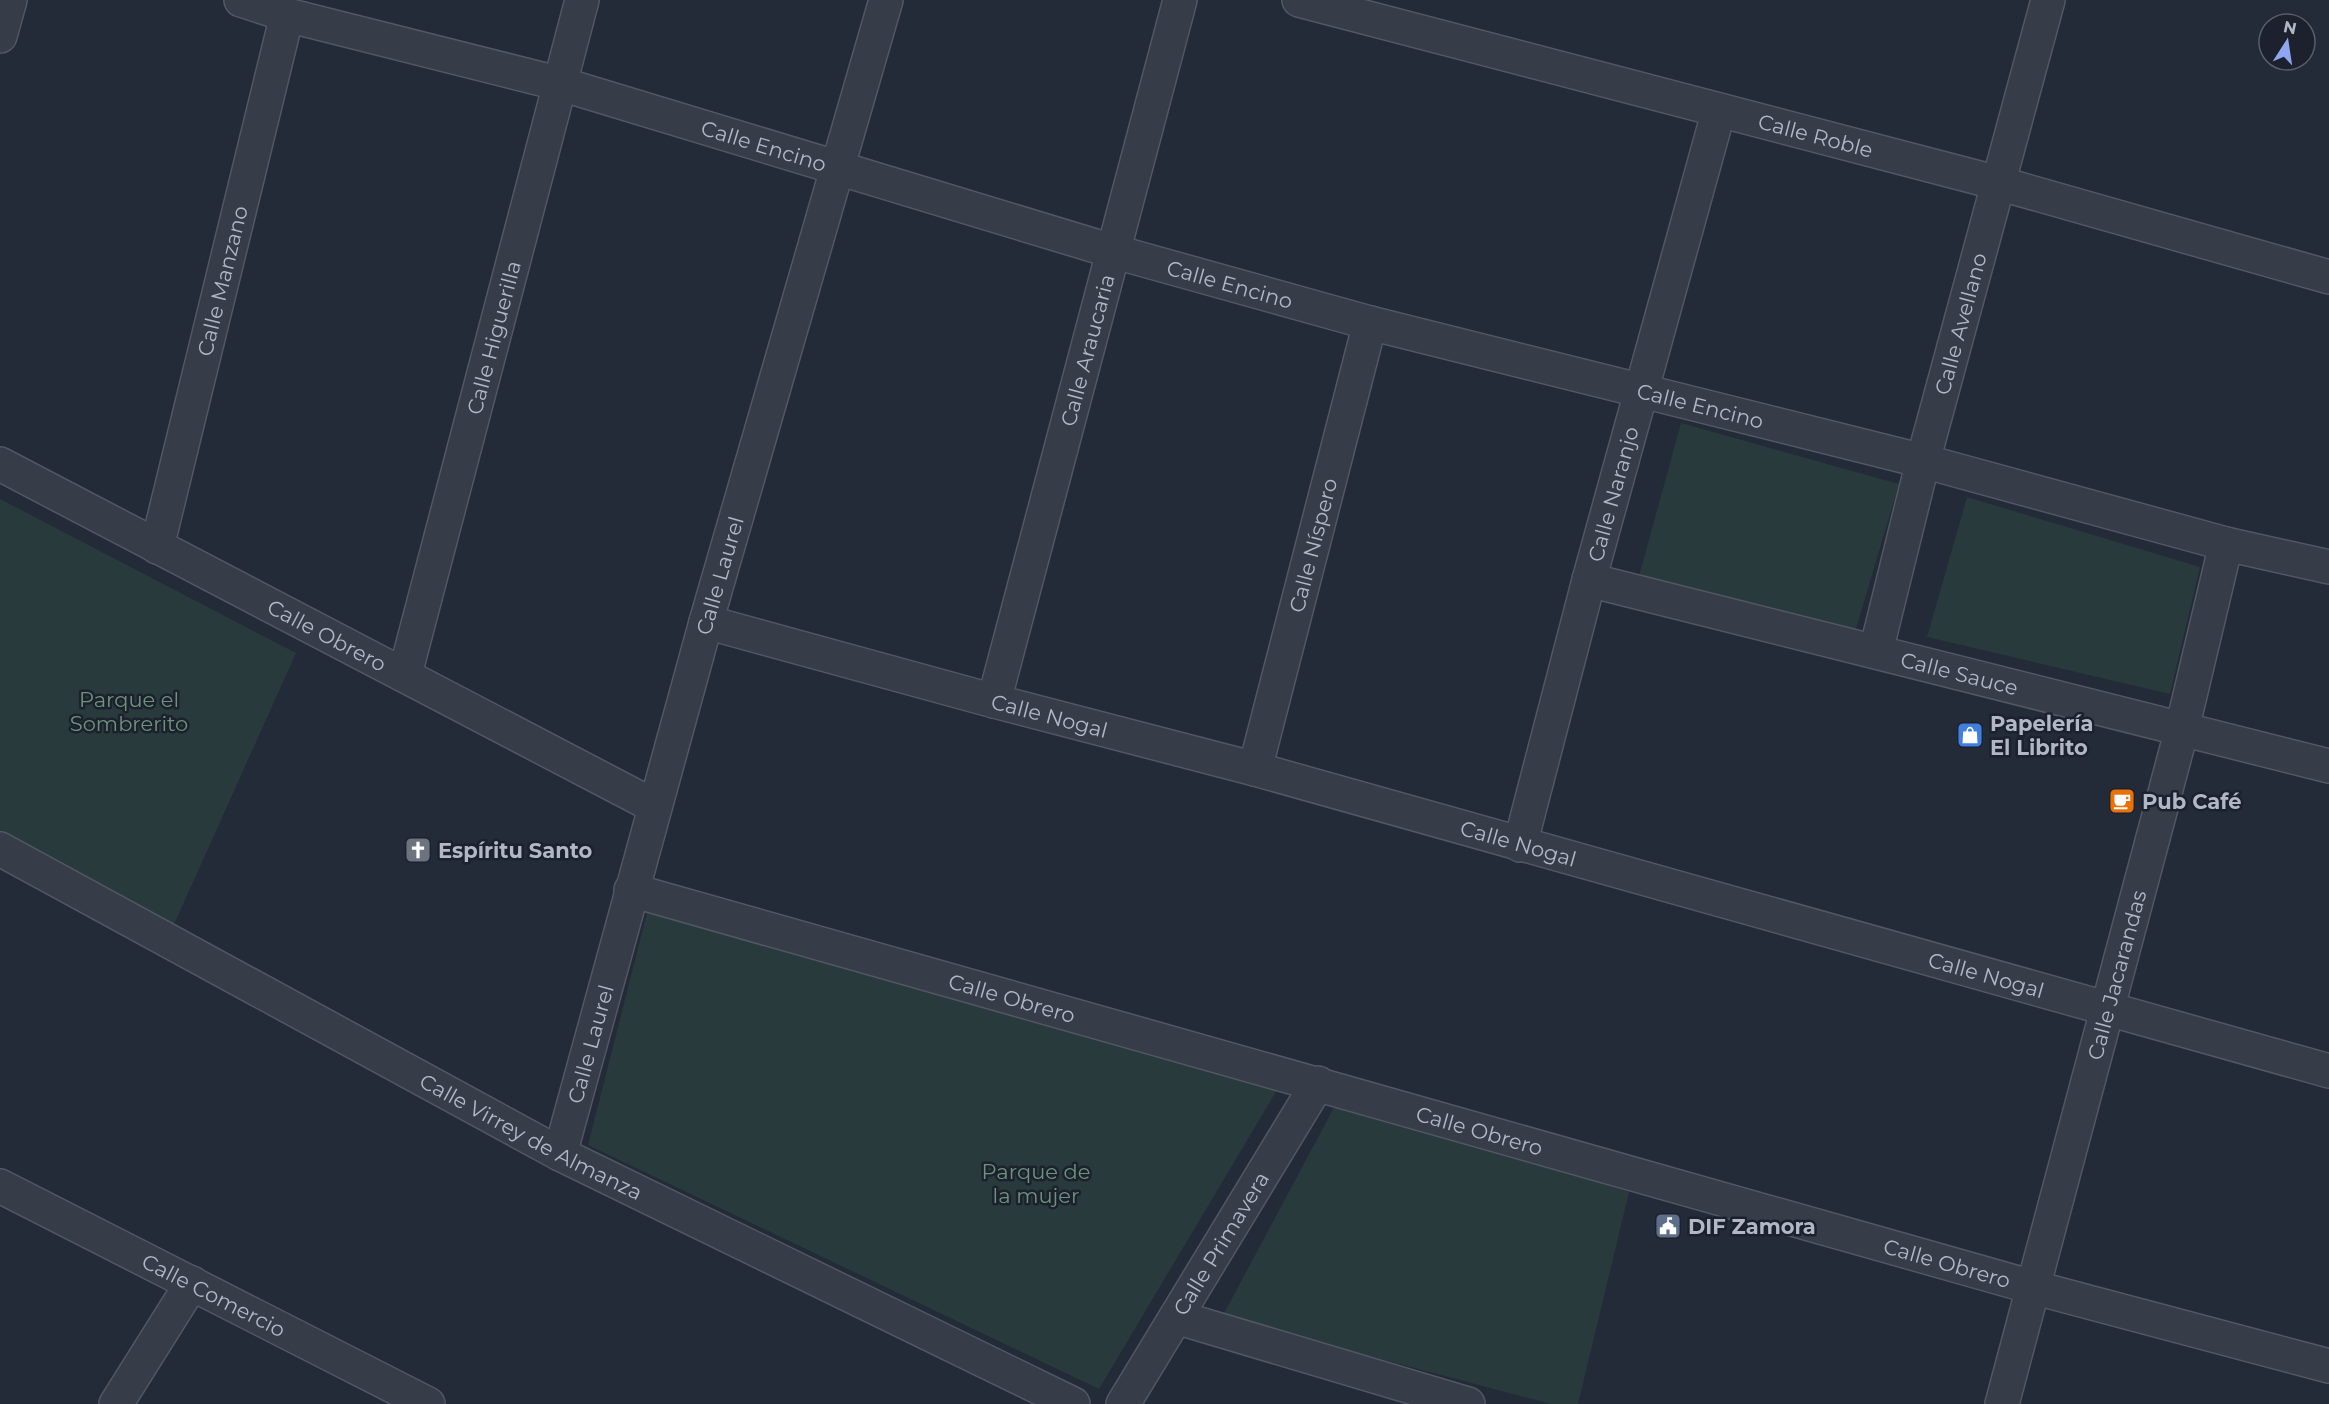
<svg xmlns="http://www.w3.org/2000/svg" width="2329" height="1404" viewBox="0 0 2329 1404" font-family="Montserrat,sans-serif">
<rect width="100%" height="100%" fill="#232a38"/>
<path fill="#293a3d" d="M1681,423L1899,484L1855,632L1639,576Z
M1967,497L2200,567L2170,694L1927,637Z
M0,499L296,653L167,940L0,844Z
M647,913L1280,1085L1099,1389L588,1145Z
M1338,1100L1629,1192L1578,1404H1551L1222,1317Z"/>
<g fill="none" stroke-linecap="round" stroke-linejoin="round">
<defs>
<g id="minor">
<path id="s1" d="M241,0L287,15L561,84L1112,251L1370,323L1923,461L2226,544L2329,567"/>
<path id="s2" d="M1299,0L1998,183L2329,277"/>
<path d="M0,36L10,0"/>
<path id="s3" d="M0,464L654,806"/>
<path id="s4" d="M157,547L287,15"/>
<path id="s5" d="M1589,580L2329,766"/>
<path id="s6" d="M706,622L994,701L1255,769L2329,1071"/>
<path id="s7" d="M1876,651L1923,461L2048,0"/>
<path id="s8" d="M405,674L582,0"/>
<path id="s9" d="M994,701L1180,0"/>
<path id="s10" d="M1255,769L1370,323"/>
<path id="s11" d="M1520,845L1589,580L1719,110"/>
<path id="s12" d="M0,849L560,1154L1073,1404"/>
<path id="s13" d="M631,890L2032,1287L2329,1366"/>
<path id="s14" d="M560,1154L706,622L886,0"/>
<path id="s15" d="M0,1186L428,1404"/>
<path d="M1176,1317L1468,1404"/>
<path d="M116,1404L192,1283"/>
<path id="s16" d="M1123,1404L1318,1083"/>
<path id="s17" d="M2002,1404L2182,729L2226,544"/>
</g>
</defs>
<use href="#minor" stroke="#525763" stroke-width="36"/>
<use href="#minor" stroke="#373c49" stroke-width="33"/>
</g>
<defs>
<symbol id="shop-square" viewBox="-11 -11 22 22"><rect x="-9" y="-9" width="18" height="18" rx="4" fill="#3f7fe0" stroke="#1c212d"/><path d="M-5-2.5h2.3a2.7 3.5 0 0 1 5.4 0H5L5.5 6h-11ZM-1.5-2.5h3a1.5 2.3 0 0 0-3 0Z" fill="#fff"/></symbol>
<symbol id="cafe-square" viewBox="-11 -11 22 22"><rect x="-9" y="-9" width="18" height="18" rx="4" fill="#e8710a" stroke="#1c212d"/><path d="M-5.5-4.5H6V0H3Q3 3.5 0 3.5H-2.5Q-5.5 3.5-5.5 0ZM3-3.2v2h1.7v-2ZM-6 4.5H4V6H-6Z" fill="#fff"/></symbol>
<symbol id="church-square" viewBox="-11 -11 22 22"><rect x="-9" y="-9" width="18" height="18" rx="4" fill="#6b7280" stroke="#1c212d"/><path d="M-1.2-6h2.4v3.5h3.3v2.4h-3.3V6h-2.4V-.1h-3.3v-2.4h3.3Z" fill="#fff"/></symbol>
<symbol id="civic-square" viewBox="-11 -11 22 22"><rect x="-9" y="-9" width="18" height="18" rx="4" fill="#5c6f8a" stroke="#1c212d"/><path d="M-.6-6.5H3V-4.5H.6V-3L4-1V1h2V6H-6V1h2V-1L-.6-3ZM-1.2 2.5V6h2.4V2.5Z" fill="#fff"/></symbol>
</defs>
<g fill-rule="evenodd">
<use href="#shop-square" x="1955" y="720" width="30" height="30"/>
<use href="#cafe-square" x="2107" y="786" width="30" height="30"/>
<use href="#church-square" x="403" y="835" width="30" height="30"/>
<use href="#civic-square" x="1653" y="1211" width="30" height="30"/>
</g>
<g text-anchor="middle" dominant-baseline="central" stroke-width="5" stroke-linejoin="round" paint-order="stroke">
<g font-size="21" fill="#b2b7c5" stroke="#1c212d">
<text stroke="none"><textPath href="#s2" startOffset="534">Calle Roble</textPath></text>
<text stroke="none"><textPath href="#s1" startOffset="543">Calle Encino</textPath></text>
<text stroke="none"><textPath href="#s4" startOffset="274">Calle Manzano</textPath></text>
<text stroke="none"><textPath href="#s1" startOffset="1029">Calle Encino</textPath></text>
<text stroke="none"><textPath href="#s7" startOffset="338">Calle Avellano</textPath></text>
<text stroke="none"><textPath href="#s8" startOffset="348">Calle Higuerilla</textPath></text>
<text stroke="none"><textPath href="#s9" startOffset="363">Calle Araucaria</textPath></text>
<text stroke="none"><textPath href="#s1" startOffset="1515">Calle Encino</textPath></text>
<text stroke="none"><textPath href="#s11" startOffset="363">Calle Naranjo</textPath></text>
<text stroke="none"><textPath href="#s10" startOffset="231">Calle Níspero</textPath></text>
<text stroke="none"><textPath href="#s14" startOffset="600">Calle Laurel</textPath></text>
<text stroke="none"><textPath href="#s3" startOffset="369">Calle Obrero</textPath></text>
<text stroke="none"><textPath href="#s5" startOffset="382">Calle Sauce</textPath></text>
<text stroke="none"><textPath href="#s6" startOffset="356">Calle Nogal</textPath></text>
<text stroke="none"><textPath href="#s6" startOffset="842">Calle Nogal</textPath></text>
<text stroke="none"><textPath href="#s6" startOffset="1328">Calle Nogal</textPath></text>
<text stroke="none"><textPath href="#s17" startOffset="444">Calle Jacarandas</textPath></text>
<text stroke="none"><textPath href="#s13" startOffset="396">Calle Obrero</textPath></text>
<text stroke="none"><textPath href="#s14" startOffset="114">Calle Laurel</textPath></text>
<text stroke="none"><textPath href="#s13" startOffset="882">Calle Obrero</textPath></text>
<text stroke="none"><textPath href="#s12" startOffset="604">Calle Virrey de Almanza</textPath></text>
<text stroke="none"><textPath href="#s16" startOffset="188">Calle Primavera</textPath></text>
<text stroke="none"><textPath href="#s13" startOffset="1368">Calle Obrero</textPath></text>
<text stroke="none"><textPath href="#s15" startOffset="240">Calle Comercio</textPath></text>
</g>
<g font-size="21" fill="#6b947a" stroke="#1c212d">
<text x="129" y="699">Parque el<tspan x="129" dy="24">Sombrerito</tspan></text>
<text x="1036" y="1171">Parque de<tspan x="1036" dy="24">la mujer</tspan></text>
</g>
<g font-size="21" font-weight="bold" fill="#b2b7c5" stroke="#1c212d" text-anchor="start">
<text x="1990" y="723">Papelería<tspan x="1990" dy="24">El Librito</tspan></text>
<text x="2142" y="801">Pub Café</text>
<text x="438" y="850">Espíritu Santo</text>
<text x="1688" y="1226">DIF Zamora</text>
</g>
</g>
<g transform="translate(2287 42) rotate(12)"><circle r="28" fill="#1c212d" stroke="#585d6a" stroke-width="1.5"/>
<path d="M0-4.5L10 22L0 15L-10 22Z" fill="#8da6ef"/>
<text y="-9" font-size="16" font-weight="bold" text-anchor="middle" fill="#b2b7c5">N</text>
</g>
</svg>
